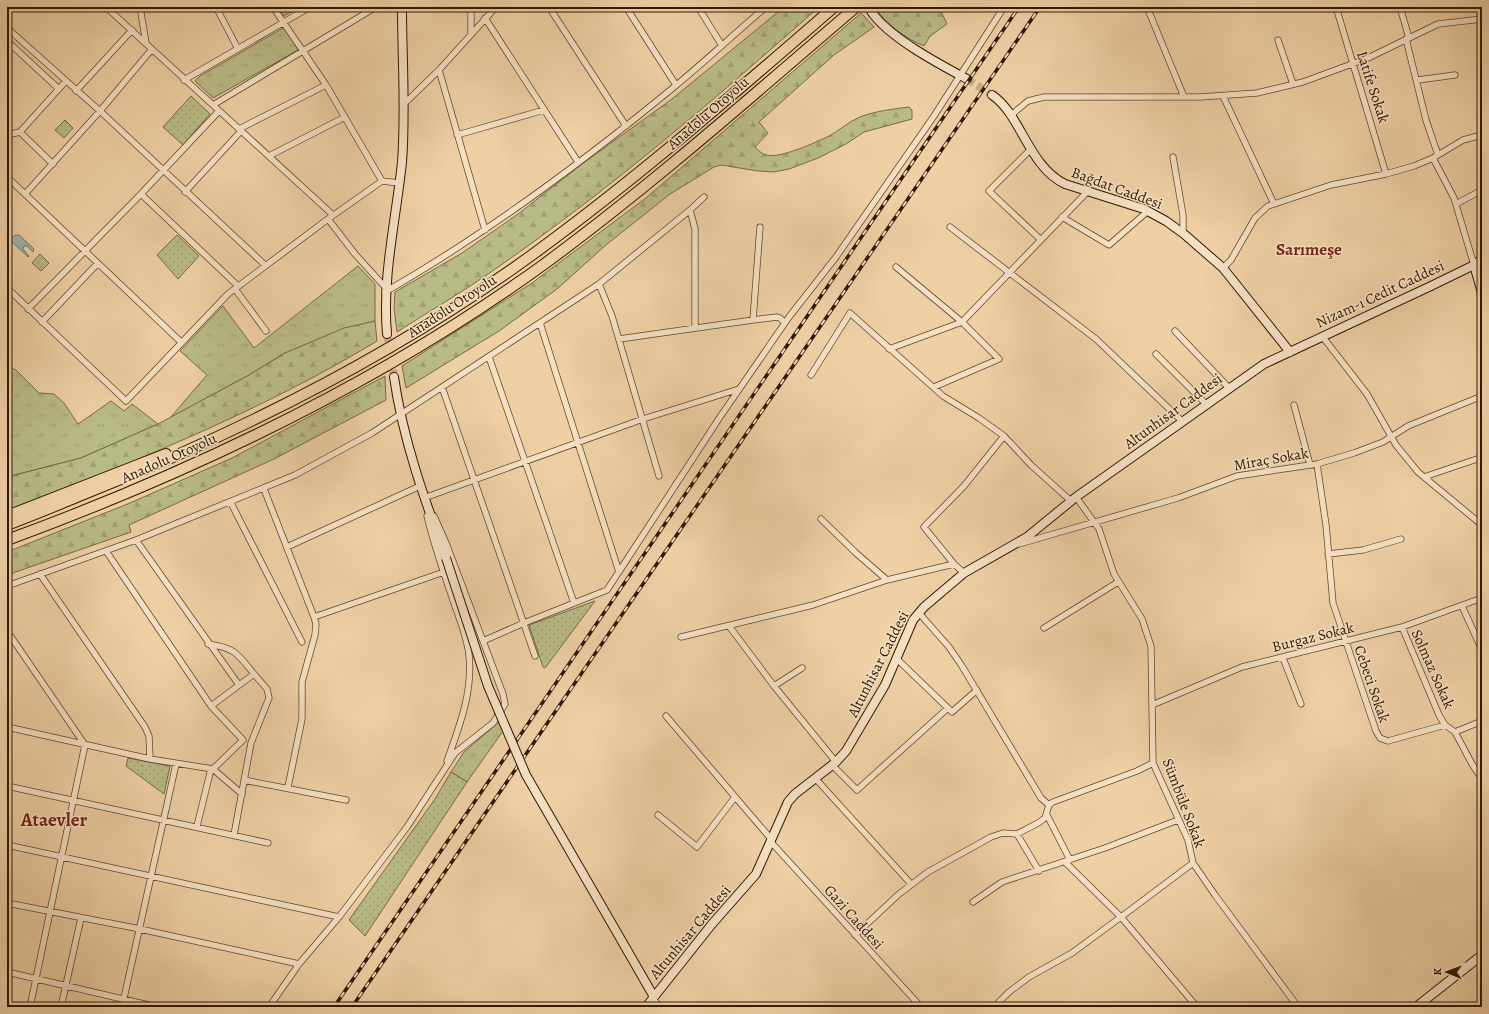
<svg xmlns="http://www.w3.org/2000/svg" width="1489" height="1014" viewBox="0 0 1489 1014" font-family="Alegreya,serif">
<defs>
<pattern id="grass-tufts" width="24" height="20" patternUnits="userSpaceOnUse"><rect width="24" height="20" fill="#b9bb87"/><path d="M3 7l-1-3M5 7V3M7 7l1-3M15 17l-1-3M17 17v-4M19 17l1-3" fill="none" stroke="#9fa073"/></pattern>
<pattern id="forest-firs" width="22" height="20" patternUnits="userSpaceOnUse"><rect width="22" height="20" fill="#b9bb87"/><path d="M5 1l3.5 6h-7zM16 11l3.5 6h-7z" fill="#9fa073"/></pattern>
<pattern id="park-dots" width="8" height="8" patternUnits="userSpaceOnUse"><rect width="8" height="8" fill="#b9bb87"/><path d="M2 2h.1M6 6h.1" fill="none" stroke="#9fa073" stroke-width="1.8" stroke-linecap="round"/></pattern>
</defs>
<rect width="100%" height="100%" fill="#efd0a5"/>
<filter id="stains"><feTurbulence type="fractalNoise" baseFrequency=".005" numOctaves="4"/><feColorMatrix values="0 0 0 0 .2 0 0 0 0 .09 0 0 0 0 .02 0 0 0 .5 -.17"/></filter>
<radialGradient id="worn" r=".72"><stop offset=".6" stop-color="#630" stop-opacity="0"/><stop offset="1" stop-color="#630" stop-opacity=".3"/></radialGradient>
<path fill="url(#grass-tufts)" stroke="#746a44" d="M285,27L298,50L213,98L195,81L200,76Z
M358,266L375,284V321L344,329L285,353L249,375L170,418L207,375L180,351L223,306L254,348Z
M7,366L16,370L39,393L54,394L64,403L78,424L111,401L124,411L132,404L158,424L81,458L7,477Z
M499,722L503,731L467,782L451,772L464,752Z"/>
<path fill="url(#forest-firs)" stroke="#746a44" d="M784,7H819C714,100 607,192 491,272C461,293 428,312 397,332L394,308L395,292L462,253L518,214L582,164L672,99Z
M874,7H939L947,24L930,36L924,46C905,38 887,25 874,7Z
M861,13L874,27L834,55L759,122L768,133L755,147C759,151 762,154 767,155C779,159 817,142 829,136C840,130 848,122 860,117C875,111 894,109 909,107L912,110V119L864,132L846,144L818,158L789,169L774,172L758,171L721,165L714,167L670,194L606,245L557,289L499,331L406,388L402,366L532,283L646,198Z
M375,321L377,341C260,412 133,462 7,512V477L81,458L158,424L249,375L285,353L344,328Z
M385,376L386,400L274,459L129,525L131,532L7,575V552L130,503L232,458Z"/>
<path fill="url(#park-dots)" stroke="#746a44" d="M277,7H300L284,16Z
M191,96L210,114L183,145L163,127Z
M65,120L73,128L64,138L55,130Z
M177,235L199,256L178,279L157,255Z
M40,254L49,263L41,271L32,263Z
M595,601L545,668L543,667L529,625Z
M128,758L170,766L164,794L126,766Z
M451,772L467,782L365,936L349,920L435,799Z"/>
<path fill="#9db4b0" stroke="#71766a" d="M15,235H19L34,249L33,252L27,246H24L23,249L29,256L28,257L12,242V238Z"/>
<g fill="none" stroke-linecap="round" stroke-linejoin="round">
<path stroke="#c8ab84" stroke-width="8" stroke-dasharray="8 4" stroke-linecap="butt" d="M967,79L992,95
M387,334L394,377"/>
<defs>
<path id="street" d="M106,7L333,215
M140,7L146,43
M216,7L238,49
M273,7L326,85L382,181
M549,7L626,126
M626,7L676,85
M698,7L721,44
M1147,7L1184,97
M1336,7L1386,174
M1400,7L1409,38
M485,18L578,162
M7,28L100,111L265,265
M471,34V7
M1406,39L1426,120L1438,155
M1278,40L1293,84
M7,41L59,89
M439,70L485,230
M184,80L310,7
M1418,80L1455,75
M76,91L132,30
M1223,96L1274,204
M404,104L439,70L496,7
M213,105L376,7
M1010,116L1028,101L1044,97H1200L1257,93L1303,82L1368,58L1438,24L1482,19
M239,129L326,85
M20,132L53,164
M7,135L20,132L66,81
M457,135L544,110
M1031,149L989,191L1040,239
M269,156L345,117
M1173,157L1183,215V233
M1433,158L1454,198L1474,265
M7,177L181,342
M185,192L241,131
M25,194L100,111L152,49
M141,194L238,286
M1456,204L1482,190
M690,210L704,197
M1062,217L1109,245L1148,211
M328,219L355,254L385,287
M950,227L1096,339L1182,421
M896,267L962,322L1087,192
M1223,268L1231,260L1255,218L1268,206L1331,185L1386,174L1414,166L1433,158L1463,140L1482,135
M599,284L690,210L695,229V328
M7,288L126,401L228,294L328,219L382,181L399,183
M235,289L266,331
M385,292C488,233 583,162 674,87C706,61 735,33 766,7
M28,309L141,194L219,111
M753,320L777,317L780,318L785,323
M42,322L97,264
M540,323L619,572
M1175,331L1229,388
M1322,336L1367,394L1396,445L1418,472L1482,525
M619,339L753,320L760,227
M889,349L962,322L999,359L934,387
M1156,354L1206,404
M489,357L574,603
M811,375L850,313L943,396L979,418L1004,436L1031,465L1071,501
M442,387L535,656
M1294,405L1310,465
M1317,464L1326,525L1333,603L1376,731L1380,738L1388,741L1445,725
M1424,477L1480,458
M264,489L314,617L444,572
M1076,497L1099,529L1114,574L1142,619L1151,646L1153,763L1188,840L1193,863L1215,895L1298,1007
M424,498L643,419L739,389
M231,503L302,642
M427,516C434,546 445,576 455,606C461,622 467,638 469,655C473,693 459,727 447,761
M821,519L856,553L887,580
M136,540L239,685
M1019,544L1178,498L1237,476L1317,464L1354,453L1383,442L1408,426L1482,396
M287,547L420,486
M1328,554L1363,550L1401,539
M954,564L924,527L964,486L1004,436
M40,574L145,727L149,736L150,759
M7,586L136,540L295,475L372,433L599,284L612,316L659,476
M1462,606L1482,650
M919,613L949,647L962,666L1041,798L1049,805
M729,626L774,686L836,762
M1402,627L1439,715L1445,725L1455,732L1472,764L1482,779
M1044,628L1118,582
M7,631L85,745L30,1007
M681,637L813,605L887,580L954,564L964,573
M483,641L524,623L607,590L720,417L789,317L836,257L934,116L1004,7
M208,644C235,648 237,653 254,674L211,706
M1283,658L1301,704
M897,659L952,712L977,690
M774,686L802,668
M1152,705L1242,667L1402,627L1482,598
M666,716L772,840
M7,727L150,759L213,769L243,740L211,706L106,551
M1455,732L1482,721
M832,765L857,790L948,708
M213,769L242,794
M815,778L911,884
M244,780L346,800
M7,786L268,843
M288,787L302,719V682L315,635L316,624L314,617
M658,815L697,847L735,797
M1047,815L1070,860
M197,826L211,769
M1017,834L1039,871
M234,835L251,743L269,698L267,689L254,674
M771,842L921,1007
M7,845L339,917
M1193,863L1121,917L1197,1007
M973,902L1002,882L1105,848L1178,820
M7,903L140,929L299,964
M855,935L899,894L928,872L991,837L1003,833L1017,834L1038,823L1045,818L1049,805L1053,802L1137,771L1153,763
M7,972L157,1007
M653,999L660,1007
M61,1007L81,918
M122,1007L176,764
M269,1007L299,964L339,917L407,827L455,753L493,723L505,704L503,694L446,543L434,516
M994,1007L1009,992L1029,977L1072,953L1121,917L1065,862"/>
<path id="secondary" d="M871,11C888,37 939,64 967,79
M992,95C1021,114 1028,166 1065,184L1144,209L1166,221L1184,234L1223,268L1290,352
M1474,265L1482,293
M387,334C382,276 396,220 402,162C406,111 402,59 402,7
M394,377C403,440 424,498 446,558
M627,950L654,997
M646,1007L712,924L756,874L788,802L795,794L836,762L846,751L885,685L913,620L924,607L964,573L1027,537L1076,497L1264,364L1431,286L1474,265L1482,259
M1416,1007L1482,955"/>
<path id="highway" d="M7,516L166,454
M7,525C36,514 65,502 94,490C249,428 401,351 536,252C640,176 737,91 834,7
M7,540C195,471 380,383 543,265C652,185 753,95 856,7"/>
</defs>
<use href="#street" stroke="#5e4629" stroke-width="7"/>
<use href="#secondary" stroke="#2e1800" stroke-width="10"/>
<use href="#highway" stroke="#2e1800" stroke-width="12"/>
<use href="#street" stroke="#f5e0c4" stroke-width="5.5"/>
<use href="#secondary" stroke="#f5e0c4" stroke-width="8"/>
<use href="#highway" stroke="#efd0a5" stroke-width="10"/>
<defs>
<path id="rail" d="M334,1007L1019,7
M352,1007L1040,7"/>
</defs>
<use href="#rail" stroke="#2e1800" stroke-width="3.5"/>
<use href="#rail" stroke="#f5e0c4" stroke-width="2" stroke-dasharray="6" stroke-linecap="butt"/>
<defs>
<path id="secondary-bridge" d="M446,558L488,686L526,775L627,950"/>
</defs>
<use href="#secondary-bridge" stroke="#2e1800" stroke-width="10" stroke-linecap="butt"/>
<use href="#secondary-bridge" stroke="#f5e0c4" stroke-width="8"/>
</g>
<g text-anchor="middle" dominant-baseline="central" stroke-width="3" stroke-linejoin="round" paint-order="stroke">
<g font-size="15" fill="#2e1800" stroke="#f5e0c4">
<text transform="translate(1373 87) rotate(72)">Latife Sokak</text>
<text transform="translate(708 113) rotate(-41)">Anadolu Otoyolu</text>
<text transform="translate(1117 188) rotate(20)">Bağdat Caddesi</text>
<text transform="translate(1380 294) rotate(-25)">Nizam-ı Cedit Caddesi</text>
<text transform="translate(452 306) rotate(-33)">Anadolu Otoyolu</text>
<text transform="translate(1173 411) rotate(-36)">Altunhisar Caddesi</text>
<text transform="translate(169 458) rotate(-24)">Anadolu Otoyolu</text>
<text transform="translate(1271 459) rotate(-10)">Miraç Sokak</text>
<text transform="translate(1313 637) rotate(-14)">Burgaz Sokak</text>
<text transform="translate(878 664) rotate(-63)">Altunhisar Caddesi</text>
<text transform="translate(1433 669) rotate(66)">Solmaz Sokak</text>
<text transform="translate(1372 684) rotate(71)">Cebeci Sokak</text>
<text transform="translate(1184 803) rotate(69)">Sümbüle Sokak</text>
<text transform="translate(854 917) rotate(48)">Gazi Caddesi</text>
<text transform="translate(690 932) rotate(-50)">Altunhisar Caddesi</text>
</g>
<g font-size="17" font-weight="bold" fill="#7a1f14" stroke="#f5e0c4">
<text x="1309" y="249">Sarımeşe</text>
</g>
<g font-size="19" font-weight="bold" fill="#7a1f14" stroke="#f5e0c4">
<text x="54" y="820">Ataevler</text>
</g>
</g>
<rect width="1489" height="1014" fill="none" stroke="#efd0a5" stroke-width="24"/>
<rect x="8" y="8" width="1473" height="998" fill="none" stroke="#2e1800" stroke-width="2"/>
<rect x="12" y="12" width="1465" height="990" fill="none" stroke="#2e1800"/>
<g transform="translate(1447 972) rotate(271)" stroke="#f5e0c4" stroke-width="3" paint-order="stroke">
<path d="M0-3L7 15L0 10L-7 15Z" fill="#2e1800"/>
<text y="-6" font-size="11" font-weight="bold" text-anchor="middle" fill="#2e1800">K</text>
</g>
<rect width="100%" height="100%" filter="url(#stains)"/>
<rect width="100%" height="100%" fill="url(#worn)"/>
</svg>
